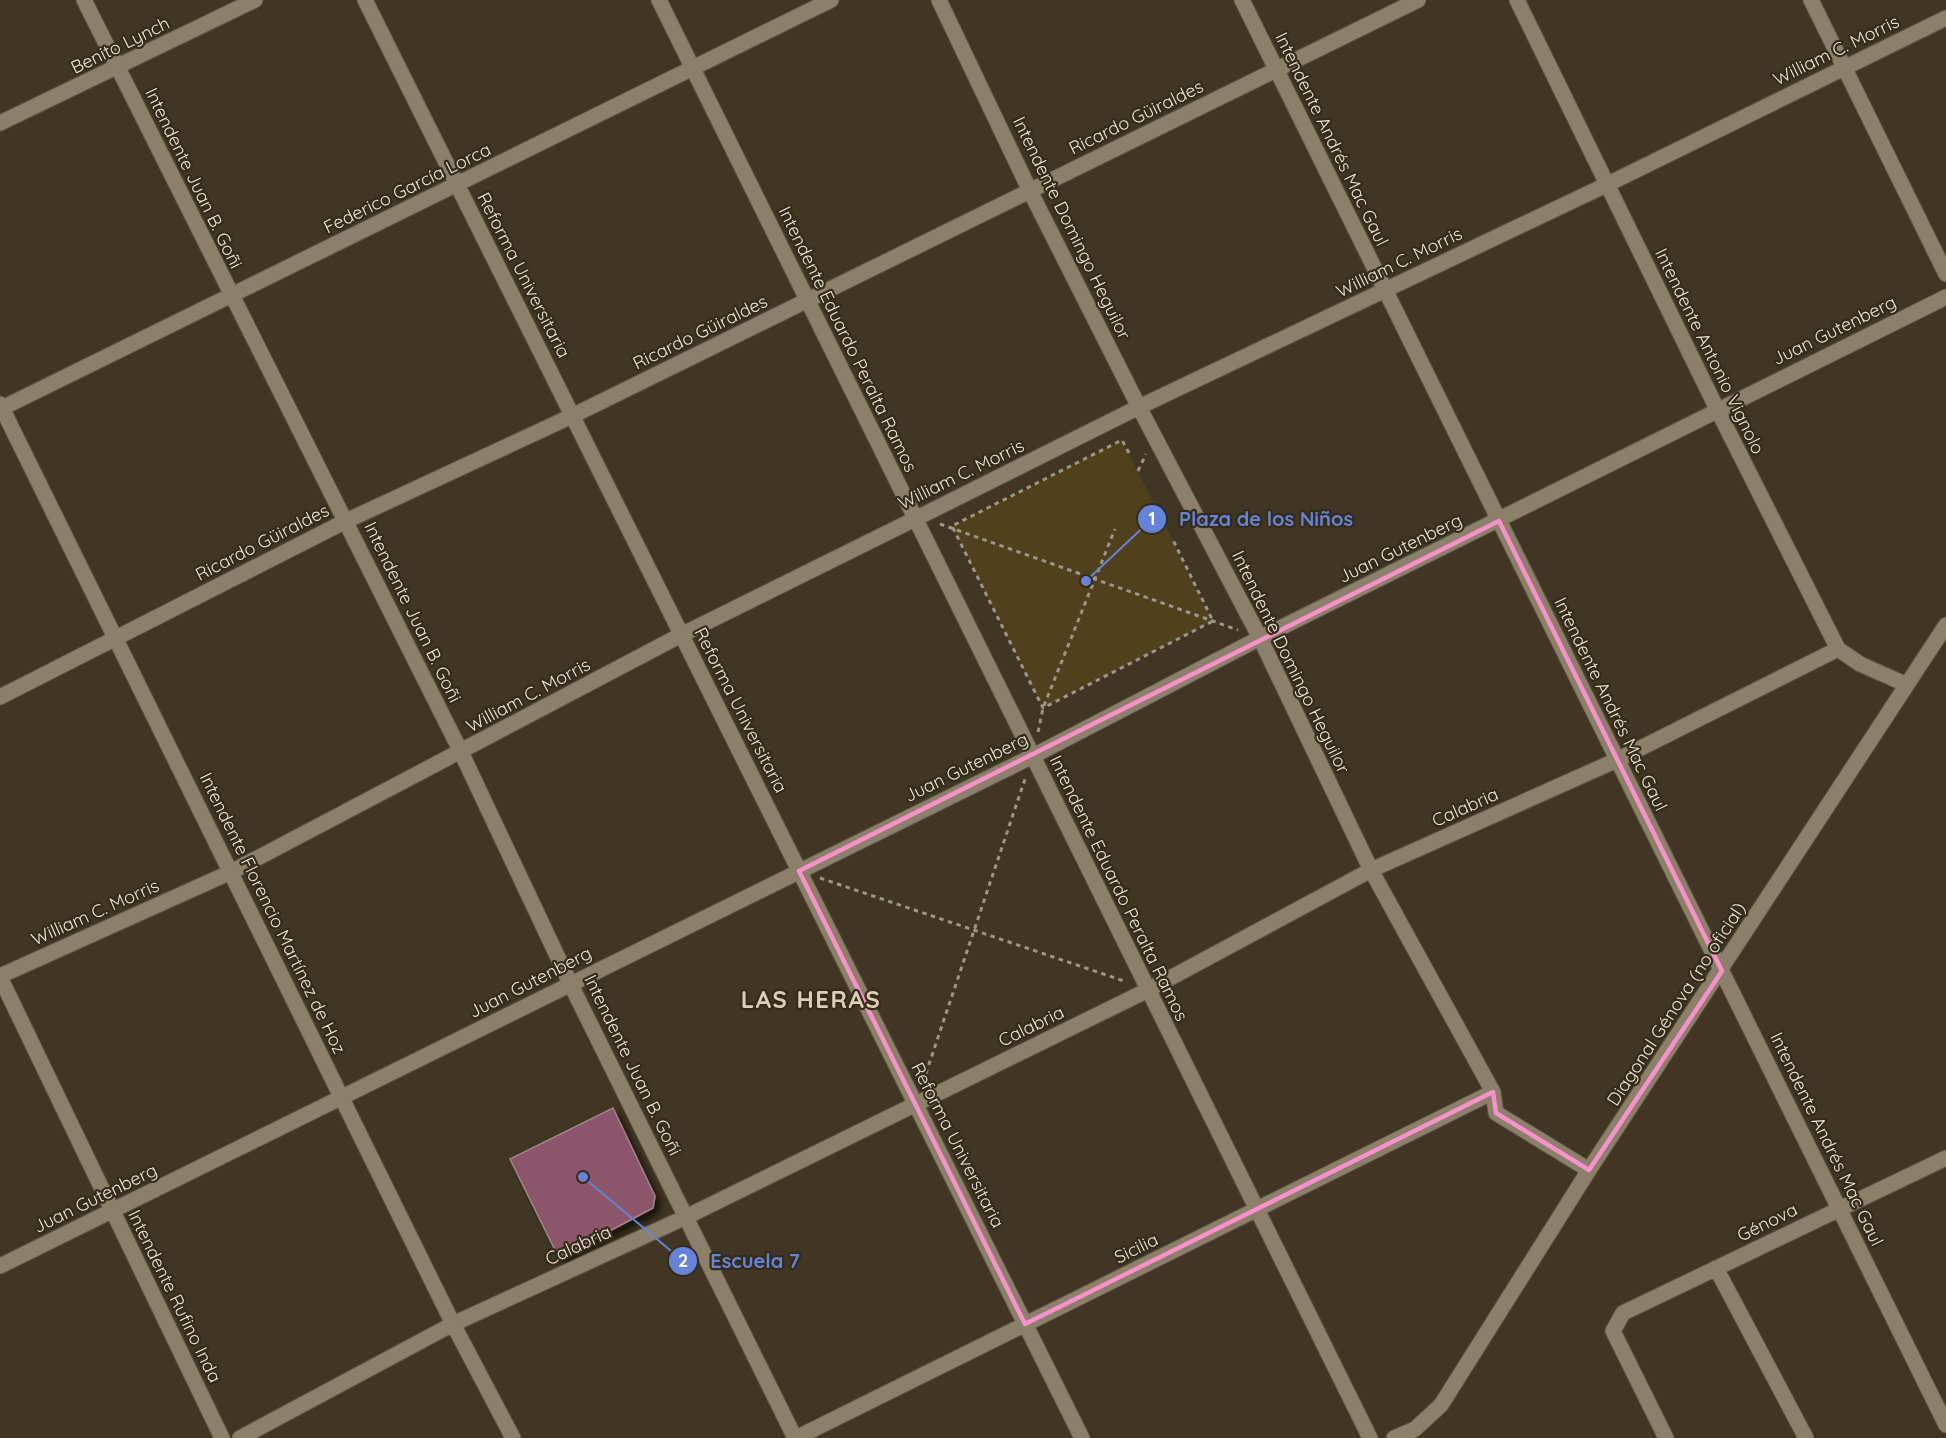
<svg xmlns="http://www.w3.org/2000/svg" width="1946" height="1438" viewBox="0 0 1946 1438" font-family="Quicksand,sans-serif">
<defs>
<filter id="shadow"><feDropShadow dx="5.5" dy="5.5" stdDeviation="3" flood-color="#0009"/></filter>
</defs>
<rect width="100%" height="100%" fill="#403623"/>
<path fill="#51401d" d="M1122,440L1213,621L1043,708L952,526Z"/>
<path fill="#8d5569" stroke="#9e848c" stroke-width="1.5" filter="url(#shadow)" d="M613,1108L655,1196L653,1208L559,1258L510,1159Z"/>
<g fill="none" stroke-linecap="round" stroke-linejoin="round">
<defs>
<path id="street" d="M84,0L461,752L570,983L795,1438
M365,0L1082,1438
M659,0L1370,1438
M939,0L1030,191L1139,407L1260,638L1371,870L1493,1092L1496,1113L1589,1170
M1242,0L1946,1425
M1517,0L1717,409L1838,649L1860,664L1905,684
M1811,0L1946,274
M0,123L255,0
M0,404L453,1324L513,1438
M0,409L831,0
M0,697L346,521L572,416L1418,0
M0,976L231,872L681,635L915,519L1139,407L1606,185L1946,18
M0,977L222,1438
M0,1266L1033,756L1260,638L1946,297
M1716,1268L1806,1438
M240,1438L453,1324L686,1217L1148,990L1371,870L1617,760L1838,649
M796,1438L1493,1092
M1394,1438L1415,1429L1441,1405L1589,1170L1946,625
M1666,1438L1613,1331L1623,1313L1946,1158"/>
</defs>
<use href="#street" stroke="#5d5544" stroke-width="17"/>
<path stroke="#9d9586" stroke-width="3" stroke-dasharray="4.5 4.5" stroke-linecap="butt" d="M1129,453L1122,440L952,526L1043,708L1213,621L1173,540
M1138,471L1146,454
M940,524L1238,630
M1038,732L1043,708L1115,529
M820,878L1127,982
M923,1082L1026,776"/>
<use href="#street" stroke="#8c806b" stroke-width="15"/>
</g>
<path fill="none" stroke="#f890cb" stroke-width="4.5" stroke-linejoin="round" d="M1499,521L1722,971L1589,1170L1496,1113L1493,1092L1025,1324L799,871Z"/>
<g text-anchor="middle" dominant-baseline="central" stroke-width="4.5" stroke-linejoin="round" paint-order="stroke">
<g font-size="18" fill="#ebe5d9" stroke="#352b19">
<text transform="translate(120 45) rotate(-26)">Benito Lynch</text>
<text transform="translate(1836 50) rotate(-26)">William C. Morris</text>
<text transform="translate(1136 117) rotate(-26)">Ricardo Güiraldes</text>
<text transform="translate(1332 139) rotate(64)">Intendente Andrés Mac Gaul</text>
<text transform="translate(194 178) rotate(64)">Intendente Juan B. Goñi</text>
<text transform="translate(407 188) rotate(-26)">Federico García Lorca</text>
<text transform="translate(1072 228) rotate(64)">Intendente Domingo Heguilor</text>
<text transform="translate(1399 262) rotate(-26)">William C. Morris</text>
<text transform="translate(524 275) rotate(63)">Reforma Universitaria</text>
<text transform="translate(1834 330) rotate(-26)">Juan Gutenberg</text>
<text transform="translate(700 332) rotate(-26)">Ricardo Güiraldes</text>
<text transform="translate(848 339) rotate(64)">Intendente Eduardo Peralta Ramos</text>
<text transform="translate(1710 351) rotate(64)">Intendente Antonio Vignolo</text>
<text transform="translate(961 474) rotate(-26)">William C. Morris</text>
<text transform="translate(262 542) rotate(-27)">Ricardo Güiraldes</text>
<text transform="translate(1400 548) rotate(-26)">Juan Gutenberg</text>
<text transform="translate(413 612) rotate(64)">Intendente Juan B. Goñi</text>
<text transform="translate(1291 662) rotate(64)">Intendente Domingo Heguilor</text>
<text transform="translate(528 695) rotate(-28)">William C. Morris</text>
<text transform="translate(1611 704) rotate(64)">Intendente Andrés Mac Gaul</text>
<text transform="translate(741 710) rotate(63)">Reforma Universitaria</text>
<text transform="translate(966 767) rotate(-26)">Juan Gutenberg</text>
<text transform="translate(1465 807) rotate(-24)">Calabria</text>
<text transform="translate(1119 888) rotate(64)">Intendente Eduardo Peralta Ramos</text>
<text transform="translate(95 912) rotate(-24)">William C. Morris</text>
<text transform="translate(273 913) rotate(64)">Intendente Florencio Martínez de Hoz</text>
<text transform="translate(530 982) rotate(-27)">Juan Gutenberg</text>
<text transform="translate(1676 1004) rotate(-57)">Diagonal Génova (no oficial)</text>
<text transform="translate(1031 1026) rotate(-26)">Calabria</text>
<text transform="translate(633 1065) rotate(64)">Intendente Juan B. Goñi</text>
<text transform="translate(1827 1139) rotate(64)">Intendente Andrés Mac Gaul</text>
<text transform="translate(958 1145) rotate(63)">Reforma Universitaria</text>
<text transform="translate(95 1198) rotate(-26)">Juan Gutenberg</text>
<text transform="translate(1767 1222) rotate(-26)">Génova</text>
<text transform="translate(578 1245) rotate(-25)">Calabria</text>
<text transform="translate(1136 1248) rotate(-26)">Sicilia</text>
<text transform="translate(175 1296) rotate(64)">Intendente Rufino Inda</text>
</g>
<g font-size="24" font-weight="bold" letter-spacing="1.5" fill="#dccfb8" stroke="#352b19">
<text x="811" y="999">LAS HERAS</text>
</g>
</g>
<path fill="none" stroke="#6583d8" stroke-width="2" d="M1086 581L1152 519M583 1177L683 1261"/>
<g fill="#6583d8" stroke="#352b19" stroke-width="2">
<circle cx="1086" cy="581" r="6"/>
<circle cx="583" cy="1177" r="6"/>
<circle cx="1152" cy="519" r="15"/>
<circle cx="683" cy="1261" r="15"/>
</g>
<g font-size="18" text-anchor="middle" font-weight="bold" fill="#fff">
<text x="1152" y="525">1</text>
<text x="683" y="1267">2</text>
</g>
<g font-size="20" text-anchor="middle" font-weight="bold" fill="#6583d8" stroke="#352b19" stroke-width="4.5" stroke-linejoin="round" paint-order="stroke">
<text x="1266" y="526">Plaza de los Niños</text>
<text x="755" y="1268">Escuela 7</text>
</g>
</svg>
